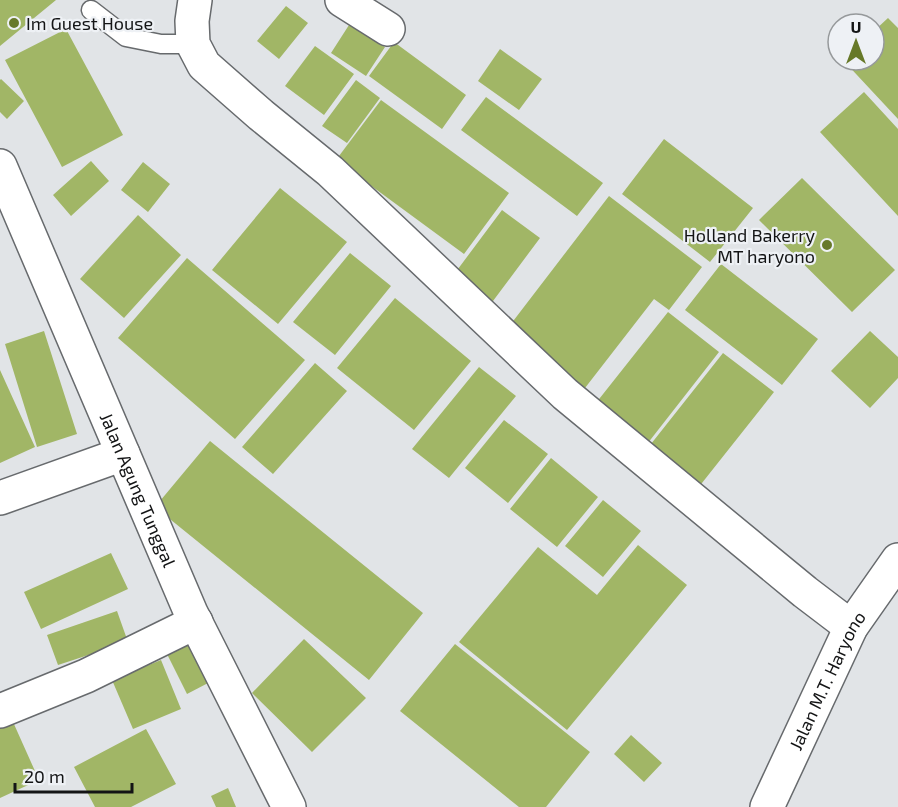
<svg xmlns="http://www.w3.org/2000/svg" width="898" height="807" viewBox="0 0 898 807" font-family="'Exo 2',sans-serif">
<rect width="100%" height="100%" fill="#e1e4e7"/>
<path fill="#a1b666" d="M0,0H56L0,46Z
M286,6L308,23L279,59L257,41Z
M888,18L898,28V119L843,60H874V31Z
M349,25L385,47L366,76L331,53Z
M66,29L123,135L62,167L5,60Z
M394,42L466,95L442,129L369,76Z
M315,46L354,74L324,115L285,86Z
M500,49L542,79L519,110L478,81Z
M1,79L24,101L7,119L0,112V80Z
M356,80L380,98L347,143L322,126Z
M864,92L898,129V216L820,132Z
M486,97L603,183L577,216L461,130Z
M381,100L509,193L464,254L336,160Z
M664,139L753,208L710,262L622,194Z
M91,161L109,181L71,216L53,195Z
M143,162L170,184L148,212L121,190Z
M802,178L895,270L852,312L759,220Z
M280,188L347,242L278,324L212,270Z
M609,196L702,267L669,310L654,299L585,388L507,329Z
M502,210L540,238L490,305L452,277Z
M138,215L181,255L124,318L80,279Z
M350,253L391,286L335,355L293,322Z
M187,258L305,360L235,439L118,338Z
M721,264L818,339L782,385L685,310Z
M395,298L471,361L414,430L337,368Z
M668,312L719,352L644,448L592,408Z
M44,331L77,434L37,447L5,344Z
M870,331L898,357V378L870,408L831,371Z
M723,353L774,392L698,488L647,449Z
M315,363L347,391L273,474L242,447Z
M479,367L516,396L449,478L412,449Z
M0,370L35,447L0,463Z
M504,420L548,454L508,503L465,468Z
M210,441L423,613L369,680L155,507Z
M551,458L598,497L557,547L510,509Z
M603,500L641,531L603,577L565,546Z
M638,545L687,585L567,730L459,642L538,547L597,595Z
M111,553L128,589L41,629L24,592Z
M117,611L128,642L58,665L47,635Z
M304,639L366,698L312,752L252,693Z
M190,642L210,682L187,694L167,654Z
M455,644L590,752L546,807H519L400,711Z
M161,660L181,709L133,729L112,680Z
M9,713L39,780L0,798V717Z
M146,729L176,784L131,807H95L74,767Z
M631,735L662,763L644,782L614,754Z
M228,788L236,807H216L211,796Z"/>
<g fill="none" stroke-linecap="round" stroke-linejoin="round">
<defs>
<path id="lane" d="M91,10L126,37L161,44H193"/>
<g id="street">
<path d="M195,0L192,21L193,44L204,65L261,115L330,171L565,394L805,592L851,627"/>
<path d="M342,0L388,29"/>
<path id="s1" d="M0,166L191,613L289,807"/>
<path d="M0,498L123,454"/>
<path d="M0,711L86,676L196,622"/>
</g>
<g id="primary">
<path id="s2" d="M767,807L851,627L898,560"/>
</g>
</defs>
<use href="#lane" stroke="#676a6d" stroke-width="21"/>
<use href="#street" stroke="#676a6d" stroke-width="36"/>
<use href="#primary" stroke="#676a6d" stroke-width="36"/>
<use href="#lane" stroke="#fff" stroke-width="18"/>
<use href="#street" stroke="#fff" stroke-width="33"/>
<use href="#primary" stroke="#fff" stroke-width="33"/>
</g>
<g fill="#677929" stroke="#eef1f5" stroke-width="2">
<circle cx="14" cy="23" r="6"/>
<circle cx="827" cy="245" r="6"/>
</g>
<g text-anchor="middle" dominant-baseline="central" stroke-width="4.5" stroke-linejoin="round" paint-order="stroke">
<g font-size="18" fill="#131415" stroke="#eef1f5" text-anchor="start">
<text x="26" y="23">Im Guest House</text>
<text x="815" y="235" text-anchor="end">Holland Bakerry<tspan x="815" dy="21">MT haryono</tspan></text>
</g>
<g font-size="18" fill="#131415" stroke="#eef1f5">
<text stroke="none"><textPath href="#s1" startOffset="352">Jalan Agung Tunggal</textPath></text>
<text stroke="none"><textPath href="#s2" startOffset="140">Jalan M.T. Haryono</textPath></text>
</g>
</g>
<g transform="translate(856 42)"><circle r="28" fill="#eef1f5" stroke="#96999b" stroke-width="1.5"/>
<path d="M0-4.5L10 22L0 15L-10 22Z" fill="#677929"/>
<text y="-9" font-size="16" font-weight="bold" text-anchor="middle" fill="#131415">U</text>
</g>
<path d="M15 783v9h117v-9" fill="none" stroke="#131415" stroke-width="3"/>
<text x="24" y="783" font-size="18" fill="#131415" stroke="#eef1f5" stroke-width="4.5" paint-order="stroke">20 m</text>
</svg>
